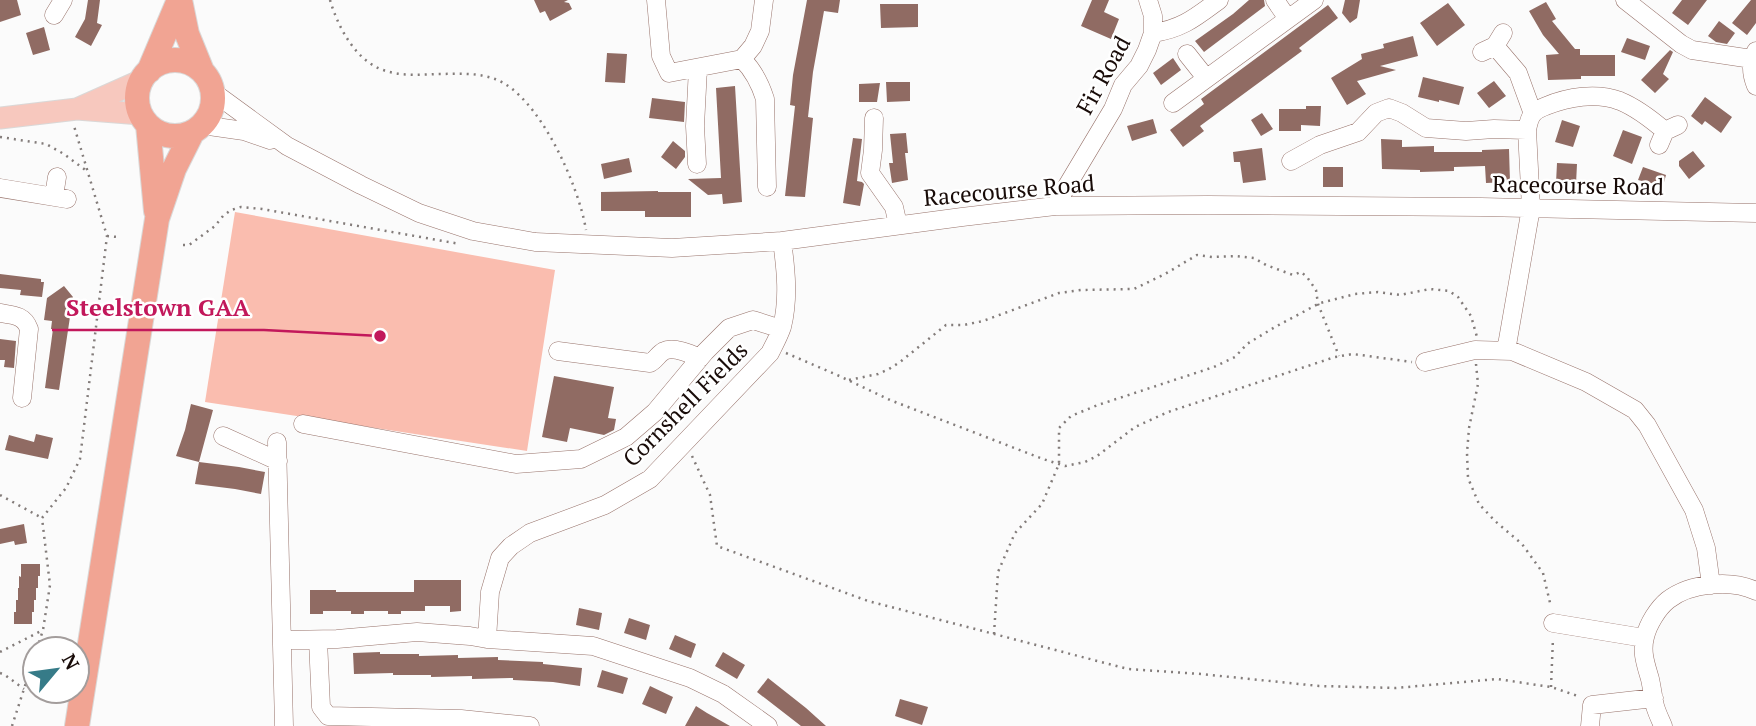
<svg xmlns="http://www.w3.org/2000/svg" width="1756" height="726" viewBox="0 0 1756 726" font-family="'PT Serif',serif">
<rect width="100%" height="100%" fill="#fbfbfb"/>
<path fill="#fabdaf" d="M235,212L555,270L527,451L205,402Z"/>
<path fill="#906b63" d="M0,0H17L21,15L0,22Z
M88,0H100L97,23L102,25L91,46L75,37L85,19Z
M534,0H568L564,2L569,3L572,9L550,21L545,11L540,13Z
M807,0H840L838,13L824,11L813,72L808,117L813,118L805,197L785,196L795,106L790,105L793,75Z
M1092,0H1109L1104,12L1119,19L1111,39L1081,26Z
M1249,0H1264L1265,6L1204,52L1195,41L1233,14Z
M1345,0H1360L1357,18L1350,23L1342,13Z
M1682,0H1707L1688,25L1672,13Z
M1751,0H1756V23L1747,35L1732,23Z
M1546,2L1556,19L1552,21L1575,49H1580V55H1615V76H1581V79L1548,80L1546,55L1559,54L1543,35L1529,11Z
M1448,3L1465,25L1437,46L1420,23Z
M880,4H918V27L881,28Z
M1328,5L1338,18L1299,48L1302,51L1200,126L1204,131L1183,147L1170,130L1204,104L1201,99Z
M1719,21L1735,33L1727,44L1716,42L1708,36Z
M44,27L50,50L33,55L26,33Z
M1413,36L1418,56L1380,66L1396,70L1357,81L1366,94L1347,105L1331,78L1362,59L1361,54L1384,48L1383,44Z
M1627,38L1650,46L1645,60L1621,52Z
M1670,50L1673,52L1663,74L1669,79L1655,93L1641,80Z
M607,53L627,54L625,83L605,82Z
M1173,58L1181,70L1161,85L1153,73Z
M1423,77L1464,87L1459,105L1439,100V102L1418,97Z
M1494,81L1506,96L1489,108L1477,93Z
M886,82H910V101L887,102Z
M880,83L877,102H859V84Z
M735,86L742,202L723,204L722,194L708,195L688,179L721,178L716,88Z
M1705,97L1732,117L1721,133L1705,121L1702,125L1691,116Z
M652,98L685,102L684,122L649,118Z
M1306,106H1321L1320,126L1301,125V131H1279V109H1306Z
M1262,113L1273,129L1261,136L1251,120Z
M1153,119L1157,133L1132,141L1127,126Z
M1562,120L1580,126L1573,147L1555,142Z
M1623,130L1642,137L1632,164L1613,156Z
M906,133L908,153H905L908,180L892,183L889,163H893L890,134Z
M853,138L862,139L857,181L862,182L864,184L860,206L843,203Z
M1381,139L1402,140V147L1434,146V152H1482V150L1509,149L1510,182L1486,183L1485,166L1454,167V171L1420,172V170L1382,169Z
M673,141L685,151V157L676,169L661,157Z
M1262,148L1266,180L1243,183L1240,162H1234L1233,152Z
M1693,151L1705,166L1689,179L1679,166V161Z
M629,158L632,172L604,179L601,164Z
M1557,163L1577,164L1576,184L1556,183Z
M1323,167H1343V187H1323Z
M1643,167L1666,175L1663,186L1638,180Z
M658,191V192H691V217H645V211H601V192Z
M0,274L41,279V282H44L42,297L20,295L21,290L0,288Z
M64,286L73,297L59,390L45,388L53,329H51L52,321L44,320L47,298Z
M0,339L16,341L14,368L4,367L5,360H0Z
M554,376L614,387L608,418L616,419L614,430L604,435L570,428L567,442L542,437Z
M191,404L213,410L199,462L176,456L185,430Z
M36,434L53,438L48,459L5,450L9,435L34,442Z
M199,462L239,467L265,472L261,494L235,489L195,484Z
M24,524L27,543L15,545L14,541L0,544V529Z
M21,564H40V576H38V588H36V600H34V612H32V624H14V612H16V600H18V588H19V576L21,577Z
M414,580H461V611L450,612V606H425V611H401V614H388V611H364V614H351V611H323V614H310V590H336V592H414Z
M579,608L602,613L599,630L576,625Z
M629,618L650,625L646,640L624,633Z
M675,635L696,644L691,658L669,649Z
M380,652V654H419V656L458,655V658L498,657V660L543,662V664L582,668L580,686L553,682L513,680V678L472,679V676L431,677V675H393V673L354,674L353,653Z
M723,652L745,665L737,679L715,666Z
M602,670L628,678L623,694L597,687Z
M768,678L806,708L826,726H801L757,692Z
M650,686L673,697L666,714L642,704Z
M900,699L928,707L922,725L895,716Z
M696,706L707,713L730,726H685Z"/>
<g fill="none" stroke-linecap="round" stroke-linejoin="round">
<defs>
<path id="minor" d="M656,0L661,56L669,73L742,59L753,46L760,31L764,0
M1275,0L1288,19
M1625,0L1681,44L1692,50L1752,59
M54,15L63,0
M1153,33C1182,29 1196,17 1219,0
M1495,46L1518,73L1533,114
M1756,51C1750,63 1751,74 1756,86
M1482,52L1495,46L1503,33
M1187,54L1206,78
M742,59C754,71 760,83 765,99L767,187
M213,92L287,146L361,185L419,213L473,231L535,242L672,248L782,241L962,217L1055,206L1208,205L1481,207L1756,213
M1173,103L1314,0
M874,118L873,150L870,173L894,207L898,225
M202,125L244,131L270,140
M1659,145L1665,131L1678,125
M1291,161L1320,145L1358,132L1376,113L1389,108L1402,113L1426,128L1466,131L1494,129L1527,130
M697,164L695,126L698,68
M0,188L67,199
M54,196L57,177
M1055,206L1113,109L1123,85L1139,66L1147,50L1153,33V16L1148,0
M0,313C13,315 24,315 29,329L22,398
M558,351L650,363C656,360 658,354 664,351C673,346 691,354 700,358
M1506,351L1531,208L1527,130C1528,125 1529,119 1532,115C1535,110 1541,108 1546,106C1568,97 1596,92 1620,101C1637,108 1651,119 1665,131
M1425,362L1475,350L1512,351L1586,382L1635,410L1647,425L1694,510L1706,548L1711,585
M303,424L516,464L581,459L626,437L655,412L705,352L729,328L753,320L781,329
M223,436L278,461
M277,442L284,726
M1553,623L1644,638
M487,639L490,592L500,558L511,546L530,533L605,505L650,479L770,353C774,345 779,336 782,327C789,299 786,270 782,241
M283,640L337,639L417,632L470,636L487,639L593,646L690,678L723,694L768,726
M318,640L321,707L328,716L461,719L530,726
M1590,726L1592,705L1654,698
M1663,726C1660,719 1657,713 1655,706C1653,697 1652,688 1650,679C1646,665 1641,652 1645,637C1648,624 1658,608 1668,600C1690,583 1731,579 1756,591"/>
<path id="major" d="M79,108L142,80
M0,118L77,109L141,114"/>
<path id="highway" d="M180,0L187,34L202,71
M137 98a38 38 0 1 1 76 0a38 38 0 1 1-76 0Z
M149,71L179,0
M148,125L156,211
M77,726L157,219L174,169L192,133"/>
</defs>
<use href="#minor" stroke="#98736b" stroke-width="19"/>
<use href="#major" stroke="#dad8d7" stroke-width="23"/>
<use href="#highway" stroke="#dad8d7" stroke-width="26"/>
<path stroke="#837c7a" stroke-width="2.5" stroke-dasharray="2 5" stroke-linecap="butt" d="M330,0C338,27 355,60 383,70C400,76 419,75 436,74C456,74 476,72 495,79C539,95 579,186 586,230
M0,137L46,144L64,154L88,172
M107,236L118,237
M183,245H189L215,226L223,216L231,210L241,207L262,209L460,244
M786,353L835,374L890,400L1043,459L1065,466L1085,462L1097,456L1135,427L1168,412L1335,357L1353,354L1412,362
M1476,364L1478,384L1469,428L1467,453L1468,478L1479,504L1495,521L1522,544L1543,573L1551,607
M849,380L878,374L889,369L900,362L946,325H964L983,321L1059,293L1081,290L1134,289L1165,274L1197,255L1212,257L1236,256L1254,258L1266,265L1293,275L1301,272L1307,277L1316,290L1318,304L1339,356
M692,456L710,495L717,546L868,601L1128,669L1201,674L1319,686L1396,688L1497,679L1551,687L1578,696
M0,495L42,518
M994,634L998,572L1015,533L1042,504L1059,464V428L1071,416L1098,405L1214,367L1235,357L1247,344L1275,327L1320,303L1355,294L1378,292L1400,295L1430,289L1449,291L1458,297L1471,316L1477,337
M37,649L43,630L50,585L42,518L66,488L80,459L107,236L74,126
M0,652L43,630
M0,673L5,675L24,689
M1551,687L1553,638
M12,726L35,655"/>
<use href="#minor" stroke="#fff" stroke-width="18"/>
<use href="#major" stroke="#f7c8be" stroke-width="21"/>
<use href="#highway" stroke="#f1a493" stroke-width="24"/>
</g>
<g text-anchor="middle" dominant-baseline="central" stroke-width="5" stroke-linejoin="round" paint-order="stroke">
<g font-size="23" fill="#180b08" stroke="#fff">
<text transform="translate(1103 75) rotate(-61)">Fir Road</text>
<text transform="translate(1578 185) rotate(1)">Racecourse Road</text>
<text transform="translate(1009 190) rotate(-5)">Racecourse Road</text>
<text transform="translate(685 404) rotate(-45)">Cornshell Fields</text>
</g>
</g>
<path fill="none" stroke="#c2185b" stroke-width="2.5" d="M380 336L264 330H52"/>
<circle fill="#c2185b" stroke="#fff" stroke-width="2.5" cx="380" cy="336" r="7"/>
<g font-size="24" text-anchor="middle" font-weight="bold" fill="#c2185b" stroke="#fff" stroke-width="5" stroke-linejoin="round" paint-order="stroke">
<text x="158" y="316">Steelstown GAA</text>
</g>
<g transform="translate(56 670) rotate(61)"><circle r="33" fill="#ffffff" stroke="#a39d9c" stroke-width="2"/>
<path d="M0-5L12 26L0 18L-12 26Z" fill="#367b88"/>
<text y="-10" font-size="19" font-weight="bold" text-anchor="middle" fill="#180b08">N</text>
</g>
</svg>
